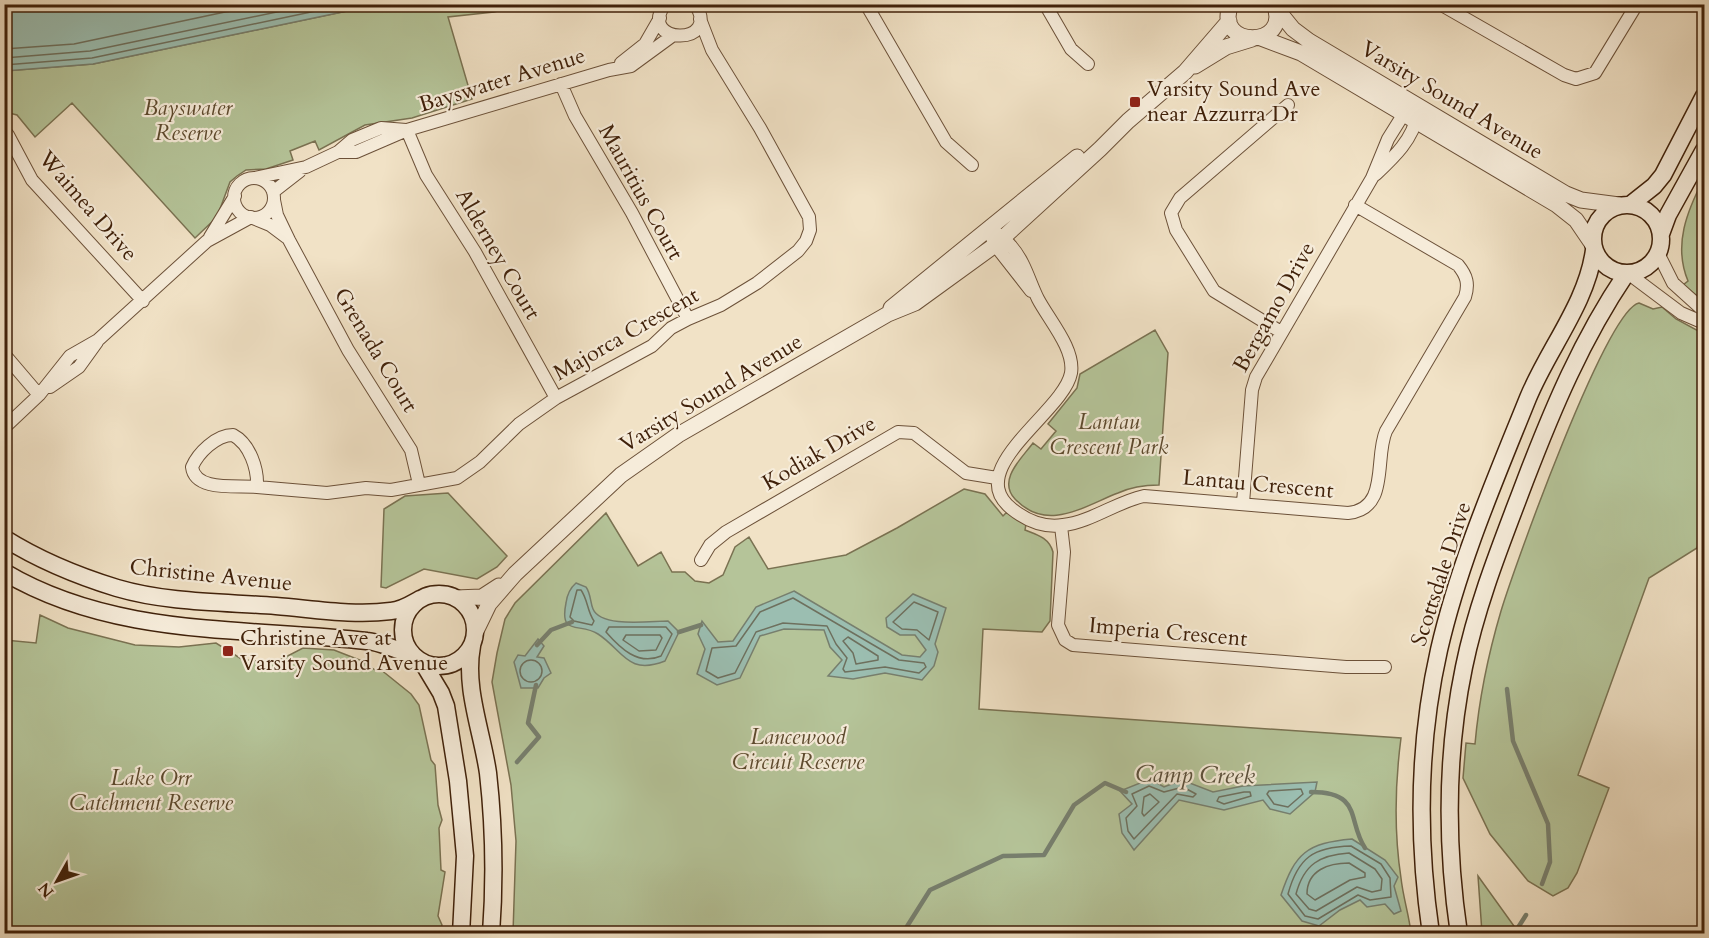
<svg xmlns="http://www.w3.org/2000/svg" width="1709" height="938" viewBox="0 0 1709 938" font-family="Cardo,serif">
<rect width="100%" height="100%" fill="#f1e2c6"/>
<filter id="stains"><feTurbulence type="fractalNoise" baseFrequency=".00333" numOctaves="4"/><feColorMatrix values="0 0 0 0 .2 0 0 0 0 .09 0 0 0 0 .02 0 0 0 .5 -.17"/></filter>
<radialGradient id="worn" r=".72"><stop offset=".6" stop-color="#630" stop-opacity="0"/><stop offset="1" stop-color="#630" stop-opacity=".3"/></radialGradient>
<path fill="#b5c499" stroke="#7a7252" stroke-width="1.5" d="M376,5H521L494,12L448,17L472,99L412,118L365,125L319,150L315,141L290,151L293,160L266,169L246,170L237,176L230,182L217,217L195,238L72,103L35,137L17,115L5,112V71L93,64Z
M1704,178V301L1683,285L1688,281C1673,245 1687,211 1704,178Z
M1639,303L1653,309L1662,307L1676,319L1704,334V523L1697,548L1649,578L1578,775L1609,788L1577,873L1568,888L1553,896L1528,881L1490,834L1463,778L1466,743L1475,744C1479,699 1488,655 1501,611C1514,568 1606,310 1639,303Z
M1155,330L1168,353L1159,485C1145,485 1131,487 1118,493C1084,506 1047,533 1015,499C997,480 1022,458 1033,443L1041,449L1056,431L1048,424L1077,388L1080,374Z
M964,489L985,494L1003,516L1007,512L1026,524L1025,530C1038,535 1049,538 1053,552L1050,621L1042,632L983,629L979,709L1401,738C1395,784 1394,832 1401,878C1403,897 1409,915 1411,933H513L516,841L511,785L492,682L497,653L505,619L515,603L606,513L638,566L661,552L672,572H685L695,581L709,583L723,575L735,547L749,537L768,569L846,555L897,528Z
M448,493L507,556L497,567L477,579L424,569L386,588L381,587L384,509L405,496Z
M40,615L68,628L135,645L179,647L216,643L243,660L276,662L303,648L334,650L362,661L375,670L380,669L411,694L419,705L431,760L435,765L438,805L442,820L439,828L441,870L445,872L438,916L442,925L438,933H5V640L36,643Z
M1478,876L1519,933H1482Z"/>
<path fill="#9bbeb1" stroke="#777f6e" stroke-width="1.5" d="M5,4H376V5L93,64L5,71Z
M576,583L586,587C591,594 590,602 593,609C601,628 650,621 668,621L679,632L665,661C627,676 623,650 598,634C580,622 559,637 566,603C567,595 569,589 576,583Z
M794,591L902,655L920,657L926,650L915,635H900L887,627L886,618L913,594L946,608L935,644L938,652L934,666L922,680L885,673L853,679L828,676L842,660L830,647L824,630L784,629L760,636L740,678L717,685L697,674L705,649L698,634L702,621L718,642L733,641L756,607Z
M538,639L544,646L537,657L544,658L551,673L544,678L538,688H521L514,662L518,655L525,656Z
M1150,779L1164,787L1182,780L1213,792L1243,786L1317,782L1315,792L1290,814L1270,809L1263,800L1224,810L1179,800L1134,850L1122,833L1119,814L1132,804L1120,791Z
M1352,839L1385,860L1398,877L1394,886L1401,911L1394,914L1385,904L1367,907L1360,900L1340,910L1319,926L1302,921L1281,895C1295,853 1307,843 1352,839Z"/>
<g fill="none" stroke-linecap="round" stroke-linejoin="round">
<path stroke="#6e705e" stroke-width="1.5" d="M4,49L74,44L225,12L274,4
M4,58L90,51L315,4
M4,65L92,58L349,4
M577,590H581C588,600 587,611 594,621L592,625L574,621L570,617Z
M793,598L899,660L924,663L926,667L919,673L885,667L845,672L843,669L847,658L836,644L827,626L783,623L756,632L735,673L718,678L706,671L712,648L736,646L760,612Z
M914,602L938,612L929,640L917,630L902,629L893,622Z
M609,627H666L672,634L661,656C638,666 620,648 606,632Z
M626,635H660L662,638L656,650L639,651L623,640Z
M848,637L878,656V660L856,664L853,653L843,641Z
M520 671a11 11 0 1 1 22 0a11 11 0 1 1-22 0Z
M1149,786L1164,792L1183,787L1196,794L1193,797L1177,794L1134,839L1128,831L1126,818L1137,806L1132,794Z
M1301,789L1303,794L1288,807L1274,804L1267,794L1269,791Z
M1244,792H1250L1251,796L1224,804L1217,801L1219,797Z
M1150,794L1159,802L1144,816L1142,813L1144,797Z
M1351,846L1381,864L1390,878L1391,897L1370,900L1358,895L1318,919L1305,916L1288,894C1298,857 1314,847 1351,846Z
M1349,853L1375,869L1382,879L1381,890L1372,892L1357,887L1316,911L1309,909L1296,894C1304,864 1320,855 1349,853Z
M1349,863L1365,873V877L1350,880L1315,900L1307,894C1307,870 1329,863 1349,863Z"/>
<path stroke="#777f6e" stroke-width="4.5" d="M679,632L701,625
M537,645L551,630L572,622
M1507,689L1513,741L1548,824L1550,862L1542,884
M517,762L539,737L528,723L536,685
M1311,792C1363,792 1347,821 1365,848
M894,934L906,928L930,890L1003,856L1044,855L1074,805L1105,783L1126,792
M1514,934L1526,915"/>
<defs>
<path id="minor" d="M665,4C636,45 723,47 695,4
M866,4L946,142L972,165
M1045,4L1071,49L1088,64
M1440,4L1564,75L1576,79L1595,73L1637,4
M621,63L645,44L660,18
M561,84L575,116L632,213L688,319
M407,130L426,175L475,252L556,398
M8,135L32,180L143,301
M338,152H356L407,130L609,70L631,66L672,36
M1375,175C1392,159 1414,139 1417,114
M255,178L306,167L338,152L352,140L381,128L406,130
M234 198a20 20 0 1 1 40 0a20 20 0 1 1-40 0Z
M273,192L300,171
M274,200L277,215L289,240L348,350L411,450L419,484
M253,218L270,225L286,237
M998,234C1003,238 1007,241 1011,246C1025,262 1029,281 1038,299C1049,320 1075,349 1071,373C1064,412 961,469 1012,509C1027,521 1044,528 1063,525C1091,522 1116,502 1144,496L1348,513C1390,509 1374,458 1386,431L1465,297C1469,284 1467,276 1458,265L1355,205
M210,237L235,196
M992,238L995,245L1031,291
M1658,253L1673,283L1704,311
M1629,274L1681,313L1704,323
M1281,332L1214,291L1176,230L1171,213L1180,198L1288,105
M4,354L39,395
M50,387L79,367L97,342
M4,428L39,395L70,356L98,340L207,241L251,217
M257,487C237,485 195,492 192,467C198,453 216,435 233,435C250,444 258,469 257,487L327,493L366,488L391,490L457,478L480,462L519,424L556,398L652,346L671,328L688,319L721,305L757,283L798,251L806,241L810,230L809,217L760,128L712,50L700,19
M1243,503L1252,390L1256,377L1372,178L1388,139L1403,115L1411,110
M1061,526L1064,552L1058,625L1065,640L1073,645L1346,667H1385
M701,560L710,545L726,532L898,432L914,433L966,473L997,478"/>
<path id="tertiary" d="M1231,4C1212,49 1293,49 1274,4
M1276,8L1293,29L1309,41L1566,194L1581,200L1619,205
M1261,38L1301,53L1557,205L1576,220L1593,245
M1195,66L1226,47L1252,39
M891,308L1077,157
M455,598L482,597L499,586
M475,633L489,604L515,574L621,475L678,435L888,314L915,303L995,245L1100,149L1128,121L1185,72L1229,21"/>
<path id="secondary" d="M1593 239a34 34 0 1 1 68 0a34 34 0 1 1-68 0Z
M1630,205L1654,186L1663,175L1704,96
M1661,234L1668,215L1704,150
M4,538C39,560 78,576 117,588C168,603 224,602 276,606C314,609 354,616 391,611C402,610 411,604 420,599
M4,572C115,638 244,627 367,641C382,642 395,651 410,653
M403 630a36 36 0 1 1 72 0a36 36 0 1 1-72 0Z
M472,646C464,688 482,731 488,773C494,826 495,880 491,934
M423,663L441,693L446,706L458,781L465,856L461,934
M1431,934C1417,839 1418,743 1439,650C1459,563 1495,480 1528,398C1548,349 1587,303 1594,250
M1459,934C1446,846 1446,754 1464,667C1477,603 1502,542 1525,481C1553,408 1582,339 1626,274"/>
</defs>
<use href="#minor" stroke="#6c5139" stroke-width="14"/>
<use href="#tertiary" stroke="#6c5139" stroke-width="17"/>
<use href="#secondary" stroke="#40210a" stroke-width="19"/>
<use href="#minor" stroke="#f6ecda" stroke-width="12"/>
<use href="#tertiary" stroke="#f6ecda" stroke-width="15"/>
<use href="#secondary" stroke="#f6ecda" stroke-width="16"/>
</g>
<g fill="#8f2418" stroke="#f6ecda" stroke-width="2">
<rect x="1129" y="96" width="12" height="12" rx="3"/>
<rect x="222" y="645" width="12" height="12" rx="3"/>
</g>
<g text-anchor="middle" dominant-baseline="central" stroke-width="4.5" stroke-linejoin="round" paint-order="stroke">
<g font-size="22" fill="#40210a" stroke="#f6ecda">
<text transform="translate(502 80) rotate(-17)">Bayswater Avenue</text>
<text transform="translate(1452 100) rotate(31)">Varsity Sound Avenue</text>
<text transform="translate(641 192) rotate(61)">Mauritius Court</text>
<text transform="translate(88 206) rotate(49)">Waimea Drive</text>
<text transform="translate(498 254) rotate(60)">Alderney Court</text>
<text transform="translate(1274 307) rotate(-61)">Bergamo Drive</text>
<text transform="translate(626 334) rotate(-30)">Majorca Crescent</text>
<text transform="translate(376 350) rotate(59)">Grenada Court</text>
<text transform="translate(711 393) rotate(-31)">Varsity Sound Avenue</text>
<text transform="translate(819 453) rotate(-30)">Kodiak Drive</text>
<text transform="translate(1258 484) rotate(5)">Lantau Crescent</text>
<text transform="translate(1441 574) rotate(-72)">Scottsdale Drive</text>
<text transform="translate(211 575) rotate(6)">Christine Avenue</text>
<text transform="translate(1168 632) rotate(5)">Imperia Crescent</text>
</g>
<g font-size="22" fill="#40210a" stroke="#f6ecda" text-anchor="start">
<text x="1147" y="89">Varsity Sound Ave<tspan x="1147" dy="25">near Azzurra Dr</tspan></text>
<text x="240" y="638">Christine Ave at<tspan x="240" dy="25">Varsity Sound Avenue</tspan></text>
</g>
<g font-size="22" font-style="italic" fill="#5d4a2e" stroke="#f6ecda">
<text x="188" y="108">Bayswater<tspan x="188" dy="25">Reserve</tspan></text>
<text x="1109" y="422">Lantau<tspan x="1109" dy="25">Crescent Park</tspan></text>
<text x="798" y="737">Lancewood<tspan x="798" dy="25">Circuit Reserve</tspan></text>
<text x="151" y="778">Lake Orr<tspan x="151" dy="25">Catchment Reserve</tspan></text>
</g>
<g font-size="24" font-style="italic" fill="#5b503c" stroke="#f6ecda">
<text transform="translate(1195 775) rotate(1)">Camp Creek</text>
</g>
</g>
<rect width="1709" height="938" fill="none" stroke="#f1e2c6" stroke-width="24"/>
<rect x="6" y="6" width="1697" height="926" fill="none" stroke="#40210a" stroke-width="3"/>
<rect x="12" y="12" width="1685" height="914" fill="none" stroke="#40210a" stroke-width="1.5"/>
<g transform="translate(57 881) rotate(230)" stroke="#f6ecda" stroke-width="4.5" paint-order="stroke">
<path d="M0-4.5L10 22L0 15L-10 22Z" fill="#40210a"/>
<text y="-9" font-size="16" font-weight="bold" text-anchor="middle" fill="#40210a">N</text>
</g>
<rect width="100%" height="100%" filter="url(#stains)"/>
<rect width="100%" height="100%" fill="url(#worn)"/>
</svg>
